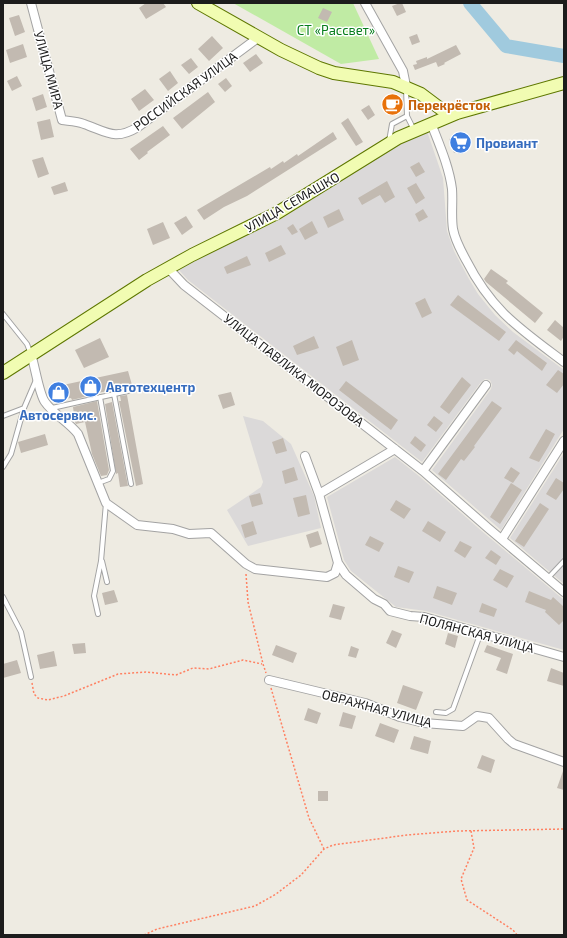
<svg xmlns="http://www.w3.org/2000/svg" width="567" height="938" viewBox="0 0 567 938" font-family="'Exo 2',sans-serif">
<rect width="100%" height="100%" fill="#eeebe2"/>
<path fill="#dbd9d9" d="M427,131L443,178L447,231L454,251L469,279L478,294L495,315L513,332L564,370V429L501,530L432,470L491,389L492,385L490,380L485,379L481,382L422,462L188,280L178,269L281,219L402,143Z
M243,416L263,421L291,444L314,496L321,528L248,546L227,510L261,487L263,482Z
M564,453V584L510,538Z
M395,457L419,476L484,533L564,600V650L426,611L396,607L351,571L344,560L327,497Z"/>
<path fill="#c0eba4" d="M233,3H353L379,59L341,64Z"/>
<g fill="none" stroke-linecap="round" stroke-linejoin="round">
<path stroke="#a0cade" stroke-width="14" d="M470,3L506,46L564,56"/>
</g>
<path fill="#c2bab1" d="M146,3H163L166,7L146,19L139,8Z
M400,3H402L406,12L397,16L392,6Z
M323,8L332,12L327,22L318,18Z
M19,15L25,32L15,36L9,18Z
M417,34L420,42L412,45L409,37Z
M212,36L223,48L209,61L198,49Z
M23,44L27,57L10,63L6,50Z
M456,45L461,54L444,63L445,64L438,67L436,62L415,70L413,65L417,64L416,61L427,57V59Z
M256,54L263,63L250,72L243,63Z
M191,58L198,67L189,74L181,65Z
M170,71L178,83L168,91L159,79Z
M17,76L22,86L12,91L7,81Z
M226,78L232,86L225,92L218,84Z
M145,89L154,100L139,111L131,99Z
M208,92L215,102L182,129L173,118Z
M43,94L47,107L36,111L32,98Z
M395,94L403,108L391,115L383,102Z
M369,105L375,115L368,120L361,110Z
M348,118L363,142L356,146L341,123Z
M50,119L54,137L41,140L37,122Z
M163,126L170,135L147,152L148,153L139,160L130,149Z
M333,132L337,139L247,196L224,207L204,220L197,210L270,167L271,169L283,161L284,163L297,154L298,156Z
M466,133L471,146L454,153L449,139Z
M43,157L49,174L38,178L32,160Z
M419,162L425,172L416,177L410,167Z
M387,181L395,197L385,203L380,195L362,205L358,198Z
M65,182L68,191L54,195L51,187Z
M416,183L425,198L416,204L407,188Z
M339,209L344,220L328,228L323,217Z
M423,209L428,217L419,222L415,214Z
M186,216L193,227L182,235L174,223Z
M312,221L318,233L305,240L299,229Z
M163,222L170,238L153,245L147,229Z
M293,224L298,232L292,235L287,228Z
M281,245L286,254L269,262L265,253Z
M247,256L251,265L227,274L224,267Z
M491,269L508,281L506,283L543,313L535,323L486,282L484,279Z
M458,295L506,332L499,341L450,305Z
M425,298L432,313L422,318L415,303Z
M555,320L564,328V336L561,341L547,330Z
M314,336L319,348L297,355L293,346Z
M100,338L109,357L84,368L75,350Z
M352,340L359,360L343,366L336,347Z
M516,340L547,363L542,371L517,351L514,355L508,350Z
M558,370L564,374V384L557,393L546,385Z
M128,371L132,385L126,386V388L97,393V394L72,400L71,398L52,401L49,388Z
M462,377L471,385L449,414L440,407Z
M346,381L398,420L391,430L339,390Z
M231,392L235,405L223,409L218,395Z
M127,395L143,484L136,486L119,401H121L120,396Z
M97,401L109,470L107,475L101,476L92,454L85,422L76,424L75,422L73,407Z
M492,401L502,408L474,446L475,447L464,461L461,459L446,480L438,474Z
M112,402L128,486L120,487L118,473L116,474L105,404Z
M434,416L443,423L436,432L427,425Z
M546,429L555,434L548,447L539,462L529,458Z
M45,434L48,445L21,453L18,442Z
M415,436L426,445L421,452L410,443Z
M283,438L287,451L276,454L272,442Z
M294,467L298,480L285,484L282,471Z
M511,467L520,473L513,483L504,478Z
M556,478L564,483V489L556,500L546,494Z
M511,483L522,490L500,524L490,517Z
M260,493L263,504L252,507L249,496Z
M306,495L310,514L298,517L293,498Z
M396,500L411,509L404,519L390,510Z
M540,503L549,509L524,547L515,541Z
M253,521L257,534L245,538L241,525Z
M428,521L446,532L440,542L422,531Z
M318,531L322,544L310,548L306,535Z
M370,536L384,543L379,552L365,545Z
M460,541L472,547L465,558L454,551Z
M491,550L501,557L496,565L485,558Z
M398,566L414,572L409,583L394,577Z
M500,569L514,576L507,588L493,580Z
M437,586L457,593L452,605L433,598Z
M114,590L118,602L105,605L102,593Z
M529,591L551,600L553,597L564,607V620L559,625L545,612L546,610L525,602Z
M482,603L497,609L494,617L479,612Z
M333,604L345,607L341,620L329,617Z
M392,630L402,634L396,648L386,643Z
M448,633L458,636L455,648L445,644Z
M85,643L86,653L74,654L72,644Z
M276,645L297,653L293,663L272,655Z
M487,645L513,654L507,674L496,670L501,658L484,652Z
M351,646L359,649L356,658L348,656Z
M54,651L57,666L40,669L37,655Z
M17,660L21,673L3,678V664Z
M551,668L564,673V686L547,681Z
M403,685L423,692L416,710L397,703Z
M308,708L321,713L317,724L304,720Z
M343,712L356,716L352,729L339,726Z
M380,723L399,730L394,743L375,736Z
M414,736L431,741L428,754L410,749Z
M482,755L495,760L491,773L477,768Z
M563,771H564V790L557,788Z
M318,791H328V801H318Z"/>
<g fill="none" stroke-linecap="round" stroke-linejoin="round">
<defs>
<path id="lane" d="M407,116L414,130
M389,141L392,124L407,116L406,89
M3,314L27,344L31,354
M114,394L131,484
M52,408L128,391
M3,416L24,408
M3,467L11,454L24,408L36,380
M98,483L109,479L113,471L100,397
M102,561L107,582
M548,578L564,561
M3,597L21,632L31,677
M98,614L94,596L101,561L106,503
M436,712L446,713L453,709L481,632"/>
<path id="street" d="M31,3L62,120C69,121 77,121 84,124C107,132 115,141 138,127L259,37
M365,3L403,71L406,86
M431,123C439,144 449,166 452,189C453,202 451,216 453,229C455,240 461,251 466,260C492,311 519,328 564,362
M168,268L184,285L423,471L488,528L564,592
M31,354C35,366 39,394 45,402C53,414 69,422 78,434L106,503L137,525L173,529L189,534L211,533L246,564L255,569L327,577L335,573L338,563
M305,456L319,494L338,563L346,575L374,599L384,604L390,611L410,616L424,617L564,657
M423,471L486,385
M319,494L395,449
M502,539L564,441
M269,680L365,703L400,717L424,723L463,726L477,716L489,718L508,739L514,744L564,762"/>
<path id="secondary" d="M198,3L281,50L319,68L334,73L393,82L421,94L441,109L457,113
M3,373L147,280L192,255L277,213L398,138L457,113L564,83"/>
</defs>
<use href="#lane" stroke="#a3a3a3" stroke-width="6"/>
<use href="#street" stroke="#a3a3a3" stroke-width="10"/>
<use href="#secondary" stroke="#5e7700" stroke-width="14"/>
<path stroke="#ff8162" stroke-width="1.5" stroke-dasharray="2 2" stroke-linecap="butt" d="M246,574L248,602L263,664L266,673
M32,683L34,694L38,698L48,700L64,696L118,674L146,672L176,675L193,668L209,669L243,660L262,664
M271,688L309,818L324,849
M471,831L474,848L461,879L467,900L513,930L517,935
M144,935L157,929L255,906L276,894L301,875L324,849L333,845L407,835L457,831L564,829"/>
<use href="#lane" stroke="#fff" stroke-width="4"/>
<use href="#street" stroke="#fff" stroke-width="8"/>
<use href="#secondary" stroke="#f1fcb2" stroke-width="12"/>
</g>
<defs>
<symbol id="cafe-disc" viewBox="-11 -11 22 22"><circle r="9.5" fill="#e8710a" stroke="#fff"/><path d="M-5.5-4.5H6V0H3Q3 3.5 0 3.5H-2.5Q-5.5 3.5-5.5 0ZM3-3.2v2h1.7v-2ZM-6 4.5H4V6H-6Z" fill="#fff"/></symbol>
<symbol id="supermarket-disc" viewBox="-11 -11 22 22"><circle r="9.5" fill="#3f7fe0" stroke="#fff"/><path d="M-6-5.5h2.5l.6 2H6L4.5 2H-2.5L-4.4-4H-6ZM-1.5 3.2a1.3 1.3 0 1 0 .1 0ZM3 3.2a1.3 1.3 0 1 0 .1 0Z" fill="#fff"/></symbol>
<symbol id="shop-disc" viewBox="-11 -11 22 22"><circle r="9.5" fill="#3f7fe0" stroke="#fff"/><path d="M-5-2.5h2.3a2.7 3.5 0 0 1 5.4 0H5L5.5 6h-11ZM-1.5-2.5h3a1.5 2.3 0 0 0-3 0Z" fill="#fff"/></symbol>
</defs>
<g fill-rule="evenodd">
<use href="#cafe-disc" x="380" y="92" width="25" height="25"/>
<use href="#supermarket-disc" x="448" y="130" width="25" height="25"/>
<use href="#shop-disc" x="78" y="374" width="25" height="25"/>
<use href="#shop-disc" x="46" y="380" width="25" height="25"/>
</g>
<g text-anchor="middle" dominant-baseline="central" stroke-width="3" stroke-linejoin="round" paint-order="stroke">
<g font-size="13" fill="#077e1c" stroke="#fff">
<text x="336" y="30">СТ «Рассвет»</text>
</g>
<g font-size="13" fill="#1c1c1c" stroke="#fff">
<text transform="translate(49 70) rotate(75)">УЛИЦА МИРА</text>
<text transform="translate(185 91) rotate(-36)">РОССИЙСКАЯ УЛИЦА</text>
<text transform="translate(292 202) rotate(-30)">УЛИЦА СЕМАШКО</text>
<text transform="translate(294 370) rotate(38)">УЛИЦА ПАВЛИКА МОРОЗОВА</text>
<text transform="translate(477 633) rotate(15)">ПОЛЯНСКАЯ УЛИЦА</text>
<text transform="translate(377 708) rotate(15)">ОВРАЖНАЯ УЛИЦА</text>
</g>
<g font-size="13" font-weight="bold" fill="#c56008" stroke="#fff" text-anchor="start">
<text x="408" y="105">Перекрёсток</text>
</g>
<g font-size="13" font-weight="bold" fill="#366cbe" stroke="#fff" text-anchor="start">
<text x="476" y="143">Провиант</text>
<text x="106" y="387">Автотехцентр</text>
<text x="58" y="415" text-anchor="middle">Автосервис.</text>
</g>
</g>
<rect width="567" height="938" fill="none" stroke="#1c1c1c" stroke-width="8"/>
</svg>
